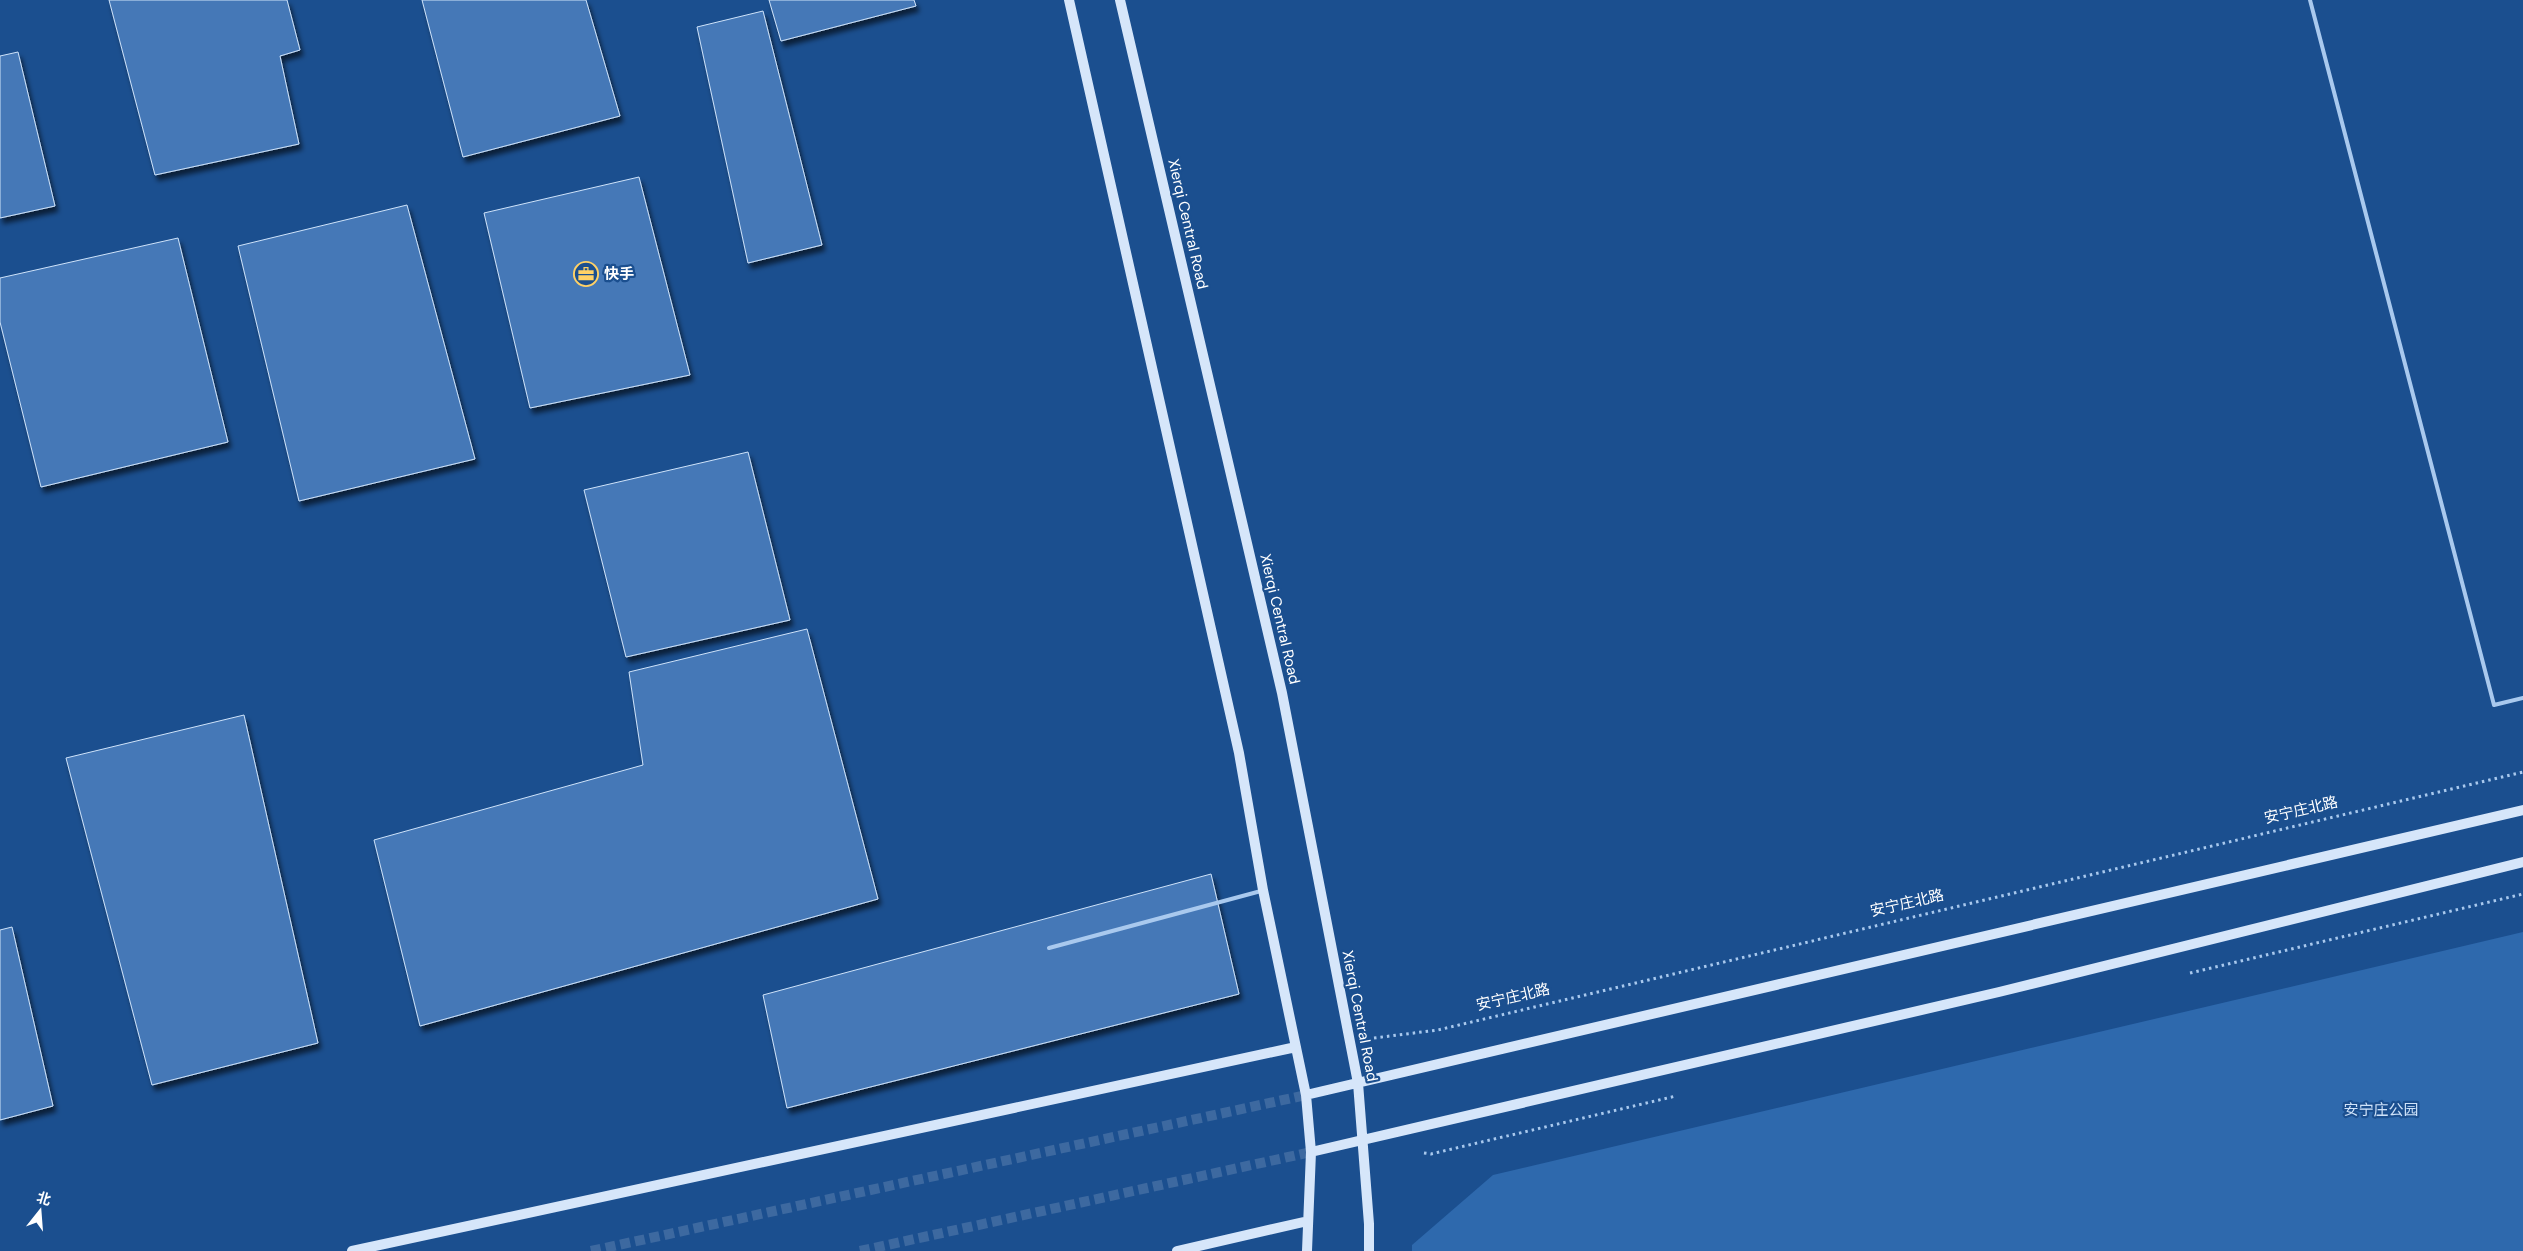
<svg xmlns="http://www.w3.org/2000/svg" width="2523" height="1251" viewBox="0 0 2523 1251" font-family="'DM Sans','Noto Sans SC',sans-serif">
<defs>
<filter id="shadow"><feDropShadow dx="3" dy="5.5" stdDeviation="2.5" flood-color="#0009"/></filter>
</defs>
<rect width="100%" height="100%" fill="#1b4f8f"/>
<path fill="#2e69ad" d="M2523,932V1251H1412V1245L1493,1175Z"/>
<path fill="#4478b7" stroke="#cfe3fa" filter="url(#shadow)" d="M109,0H287L300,50L280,56L299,144L155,175Z
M422,0H586L620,116L463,157Z
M769,0H914L916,6L781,41Z
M763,11L822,245L748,263L697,27Z
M18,52L55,206L0,218V56Z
M639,177L690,375L530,408L484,213Z
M407,205L475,459L299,501L238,246Z
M178,238L228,442L41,487L0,322V278Z
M748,452L790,620L626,657L584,490Z
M807,629L878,899L420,1026L374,840L643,765L629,672Z
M244,715L318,1043L152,1085L66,758Z
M1211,874L1239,994L787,1108L763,995Z
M12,927L53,1106L0,1120V930Z"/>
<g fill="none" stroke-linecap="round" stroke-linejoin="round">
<path stroke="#3d69a0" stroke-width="10" stroke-dasharray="10 5" stroke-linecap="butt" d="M591,1251L1306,1095
M860,1251L1311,1152"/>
<path stroke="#a9c9ee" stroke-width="3" stroke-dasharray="2.5 4" stroke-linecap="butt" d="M2190,973L2523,894
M1374,1038L1438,1030L2523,772
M1424,1153L1431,1154L1676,1096"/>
<path stroke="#a9c9ee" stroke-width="4" d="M2310,0L2494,705L2523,698
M1049,948L1261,891"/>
<path stroke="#d6e6fa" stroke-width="10" d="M1069,0L1239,753L1263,890L1306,1095L1311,1152L1307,1251
M1120,0L1282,693L1358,1083L1369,1224V1251
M1306,1095L2523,810
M1311,1152L1999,992L2523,862
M352,1251L1296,1047
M1177,1251L1308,1221"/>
</g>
<defs>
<symbol id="office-ring" viewBox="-11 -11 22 22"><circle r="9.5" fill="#1b4f8f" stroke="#ffd166" stroke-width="1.5"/><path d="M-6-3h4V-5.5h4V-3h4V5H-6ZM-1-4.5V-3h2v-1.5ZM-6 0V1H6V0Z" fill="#ffd166"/></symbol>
</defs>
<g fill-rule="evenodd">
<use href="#office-ring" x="572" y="260" width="28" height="28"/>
</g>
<g text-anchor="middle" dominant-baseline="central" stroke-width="4.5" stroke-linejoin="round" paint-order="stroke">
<g font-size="15" fill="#fff" stroke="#1b4f8f">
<text transform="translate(1188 224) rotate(77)">Xierqi Central Road</text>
<text transform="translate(1280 619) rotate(77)">Xierqi Central Road</text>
<text transform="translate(2301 810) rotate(-13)">安宁庄北路</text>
<text transform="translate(1907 903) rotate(-13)">安宁庄北路</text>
<text transform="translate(1513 997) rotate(-13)">安宁庄北路</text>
<text transform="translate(1360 1016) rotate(79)">Xierqi Central Road</text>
</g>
<g font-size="15" font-weight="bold" fill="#fff" stroke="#1b4f8f" text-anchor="start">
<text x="604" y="274">快手</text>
</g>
<g font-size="15" fill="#cfe3fa" stroke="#1b4f8f">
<text x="2381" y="1110">安宁庄公园</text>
</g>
</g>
<g transform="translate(40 1211) rotate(17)" stroke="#1b4f8f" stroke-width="4" paint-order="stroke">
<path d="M0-4L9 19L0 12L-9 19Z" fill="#ffffff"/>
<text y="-8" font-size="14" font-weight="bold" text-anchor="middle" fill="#ffffff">北</text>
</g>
</svg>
